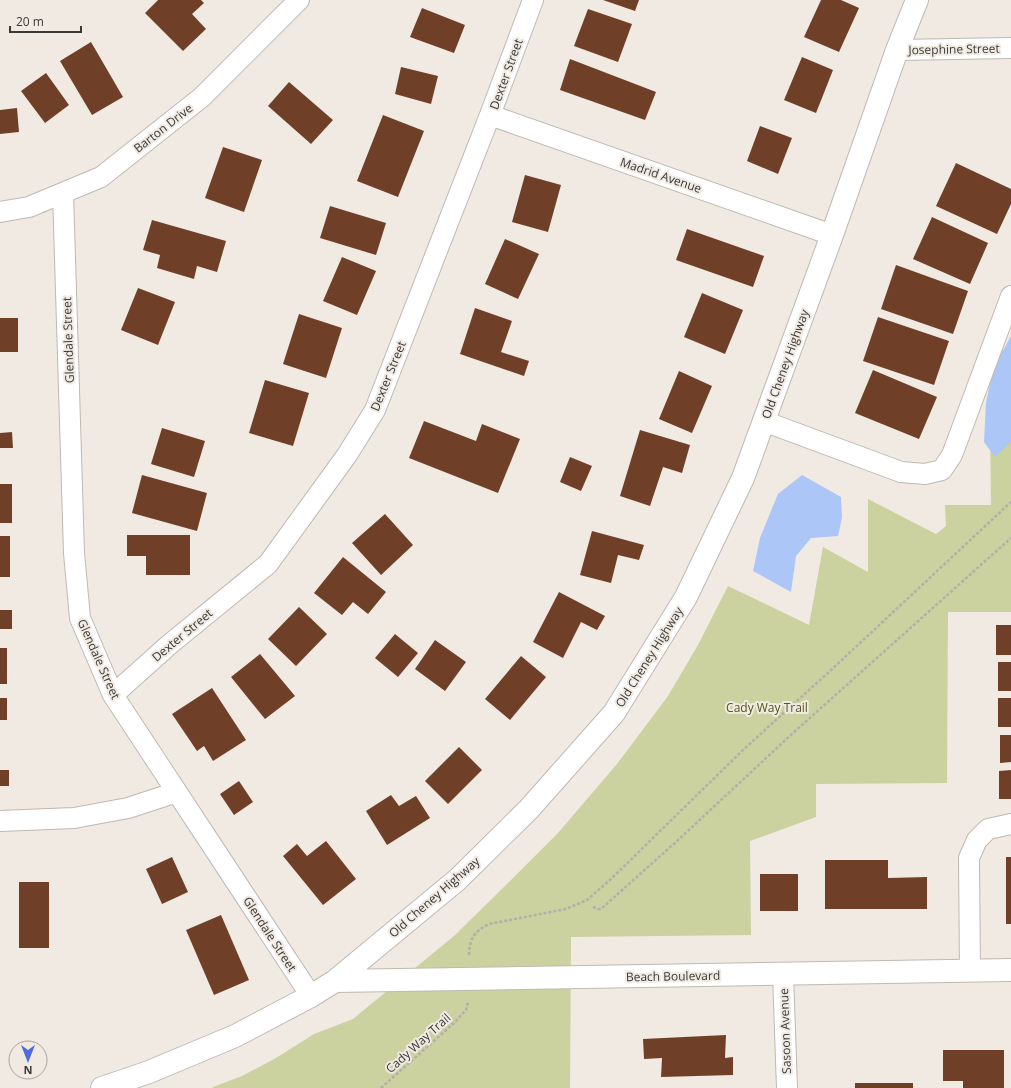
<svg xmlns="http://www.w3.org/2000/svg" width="1011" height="1088" viewBox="0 0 1011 1088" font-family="'Open Sans',sans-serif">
<rect width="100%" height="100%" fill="#f0eae3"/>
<path fill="#ccd1a0" d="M1011,349V612H948L947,783L816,784V817L750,841L751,935L571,937L570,1088H213V1087L242,1076L276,1058L314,1034L353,1019L454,936L508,883L558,833L617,764L668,696L698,645L728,586L809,625L823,547L868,572V499L936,534L946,526L945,505H991L989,351Z"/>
<path fill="#acc6f7" d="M1011,336V442L995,457L984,442L986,403L993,369Z
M802,475L841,497L842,517L838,536L811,538L796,556L791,592L753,571L760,538L778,494Z"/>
<path fill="#6f4027" d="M158,0H201L204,3L192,14L206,29L183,51L145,13Z
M603,0H639L635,11Z
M821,0H841L859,8L839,52L804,37Z
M422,8L465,25L454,53L410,37Z
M588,9L632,24L618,62L574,46Z
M91,42L123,97L92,115L60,61Z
M802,57L833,70L816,113L784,100Z
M570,59L656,92L645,120L560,90Z
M401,67L438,76L431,104L395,94Z
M46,73L69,105L45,123L21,91Z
M289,82L333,120L311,144L268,106Z
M17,108L19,132L0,134V110Z
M383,115L424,131L398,197L357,181Z
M760,126L792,138L778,174L747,161Z
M223,147L262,160L244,212L205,198Z
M956,163L1011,189V204L997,234L936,206Z
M525,175L561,185L548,232L512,222Z
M330,206L386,223L376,255L320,238Z
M932,217L988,243L970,284L913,259Z
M152,220L226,241L217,272L197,266L194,279L157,268L160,255L143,250Z
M687,229L764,256L753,287L676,260Z
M505,239L539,254L518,299L485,284Z
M342,257L376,271L357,315L323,301Z
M896,265L968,291L953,334L881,309Z
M138,288L175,302L158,345L121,330Z
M702,293L743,310L725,354L684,337Z
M475,308L512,321L501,352L529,361L524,376L460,354Z
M299,314L342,328L326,378L283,364Z
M878,317L949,341L934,385L863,361Z
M0,318H18V352H0Z
M873,370L937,397L919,439L855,413Z
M679,371L712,386L692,433L659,419Z
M265,380L309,393L293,446L249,433Z
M424,421L476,441L482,424L520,439L498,493L409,458Z
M162,428L205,441L194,477L151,464Z
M640,430L690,445L682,473L663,467L650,506L620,496Z
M12,432L13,448H0V433Z
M570,457L592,466L581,491L560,482Z
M142,475L207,493L197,531L132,513Z
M0,484H12V523H0Z
M385,514L413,545L381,575L352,543Z
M592,531L644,545L639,560L618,555L611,583L580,575Z
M127,535H190V575H146V556H127Z
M0,536H10V577H0Z
M343,557L386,592L368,614L353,602L342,615L314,593Z
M559,592L605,616L597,630L581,622L563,658L533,642Z
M299,607L327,634L296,666L268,639Z
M0,610H12V629H0Z
M996,625H1011V655H996Z
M395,634L418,653L398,677L375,658Z
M435,640L466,662L445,691L415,669Z
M0,648H7V684H0Z
M260,654L295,696L265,719L231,677Z
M521,656L546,677L510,720L485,699Z
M998,662H1011V691H998Z
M212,688L246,740L213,761L204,746L197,751L172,714Z
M0,698H7V720H0Z
M998,698H1011V727H998Z
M1000,735H1011V762L1000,763Z
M459,747L482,770L448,804L425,781Z
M0,770H9V786H0Z
M1011,770V799H999V771Z
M239,781L253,802L234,815L220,794Z
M391,795L399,806L416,796L430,818L387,845L366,811Z
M326,841L356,879L323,905L283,856L297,844L307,856Z
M172,857L188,892L162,904L146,869Z
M1006,857H1011V924H1006Z
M825,860H888V878L927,877V909H825Z
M760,874H798V911H760Z
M19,882H49V948H19Z
M221,915L249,980L214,995L186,930Z
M726,1035L725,1058L733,1057V1075L661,1077L662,1058L644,1059L643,1039Z
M943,1050H1004V1088H963V1081H943Z
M855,1083H913V1088H855Z"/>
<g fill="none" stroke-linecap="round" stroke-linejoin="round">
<defs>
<path id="street" d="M897,50L1011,48
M490,115L832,235
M63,193L74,553L80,618L113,695L311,996
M0,212L29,207L101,177L202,97L299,0
M763,421L901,472L925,474L942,470L952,455L1011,296
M113,695L170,644L268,564L347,455L375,410L490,115L533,0
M0,821L74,818L128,808L177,792
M970,971L969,858L977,840L988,829L1011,824
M783,974L787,1088"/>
<path id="secondary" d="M335,981L1011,970
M102,1088L149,1072L235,1036L311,996L335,981L457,880L529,809L614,713L686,597L743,478L832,235L897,50L917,0"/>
</defs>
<use href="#street" stroke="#bfb9b2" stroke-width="22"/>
<use href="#secondary" stroke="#bfb9b2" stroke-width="24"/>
<path stroke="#b3afa9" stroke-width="2.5" stroke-dasharray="3 2" stroke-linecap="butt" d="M593,907L598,909H601L677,841L793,733L1011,538
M469,955C470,937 474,932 489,924L566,909L587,900L611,879L744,749L830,671L1011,502
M381,1088L454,1023L466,1010L468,1002"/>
<use href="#street" stroke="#fff" stroke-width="20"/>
<use href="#secondary" stroke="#fff" stroke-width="22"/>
</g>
<g text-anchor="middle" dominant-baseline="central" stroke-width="4" stroke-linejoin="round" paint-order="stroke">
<g font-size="12" fill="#3b3936" stroke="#f0eae3">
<text transform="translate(954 49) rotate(-1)">Josephine Street</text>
<text transform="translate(506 74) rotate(-70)">Dexter Street</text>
<text transform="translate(163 128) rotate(-38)">Barton Drive</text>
<text transform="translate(661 175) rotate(19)">Madrid Avenue</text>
<text transform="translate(68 340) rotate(-92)">Glendale Street</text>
<text transform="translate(785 364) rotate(-70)">Old Cheney Highway</text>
<text transform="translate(388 376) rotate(-68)">Dexter Street</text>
<text transform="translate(182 635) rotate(-40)">Dexter Street</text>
<text transform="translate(649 657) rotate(-58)">Old Cheney Highway</text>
<text transform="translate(99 659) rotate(66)">Glendale Street</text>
<text transform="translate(434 897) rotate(-41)">Old Cheney Highway</text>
<text transform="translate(270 934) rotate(57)">Glendale Street</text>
<text transform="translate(673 976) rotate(-1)">Beach Boulevard</text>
<text transform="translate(785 1031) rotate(-92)">Sasoon Avenue</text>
<text transform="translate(418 1043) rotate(-42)">Cady Way Trail</text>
</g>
<g font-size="12" fill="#515515" stroke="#f0eae3">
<text x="767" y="707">Cady Way Trail</text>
</g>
</g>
<g transform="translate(28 1060) rotate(180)"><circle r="19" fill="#f0eae3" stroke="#a8a39e"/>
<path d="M0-3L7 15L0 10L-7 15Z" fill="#4b6bdf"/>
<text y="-6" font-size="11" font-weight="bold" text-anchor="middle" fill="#3b3936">N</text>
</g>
<path d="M10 26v6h71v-6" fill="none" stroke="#3b3936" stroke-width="2"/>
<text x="16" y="26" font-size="12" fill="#3b3936" stroke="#f0eae3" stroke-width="3" paint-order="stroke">20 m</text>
</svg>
